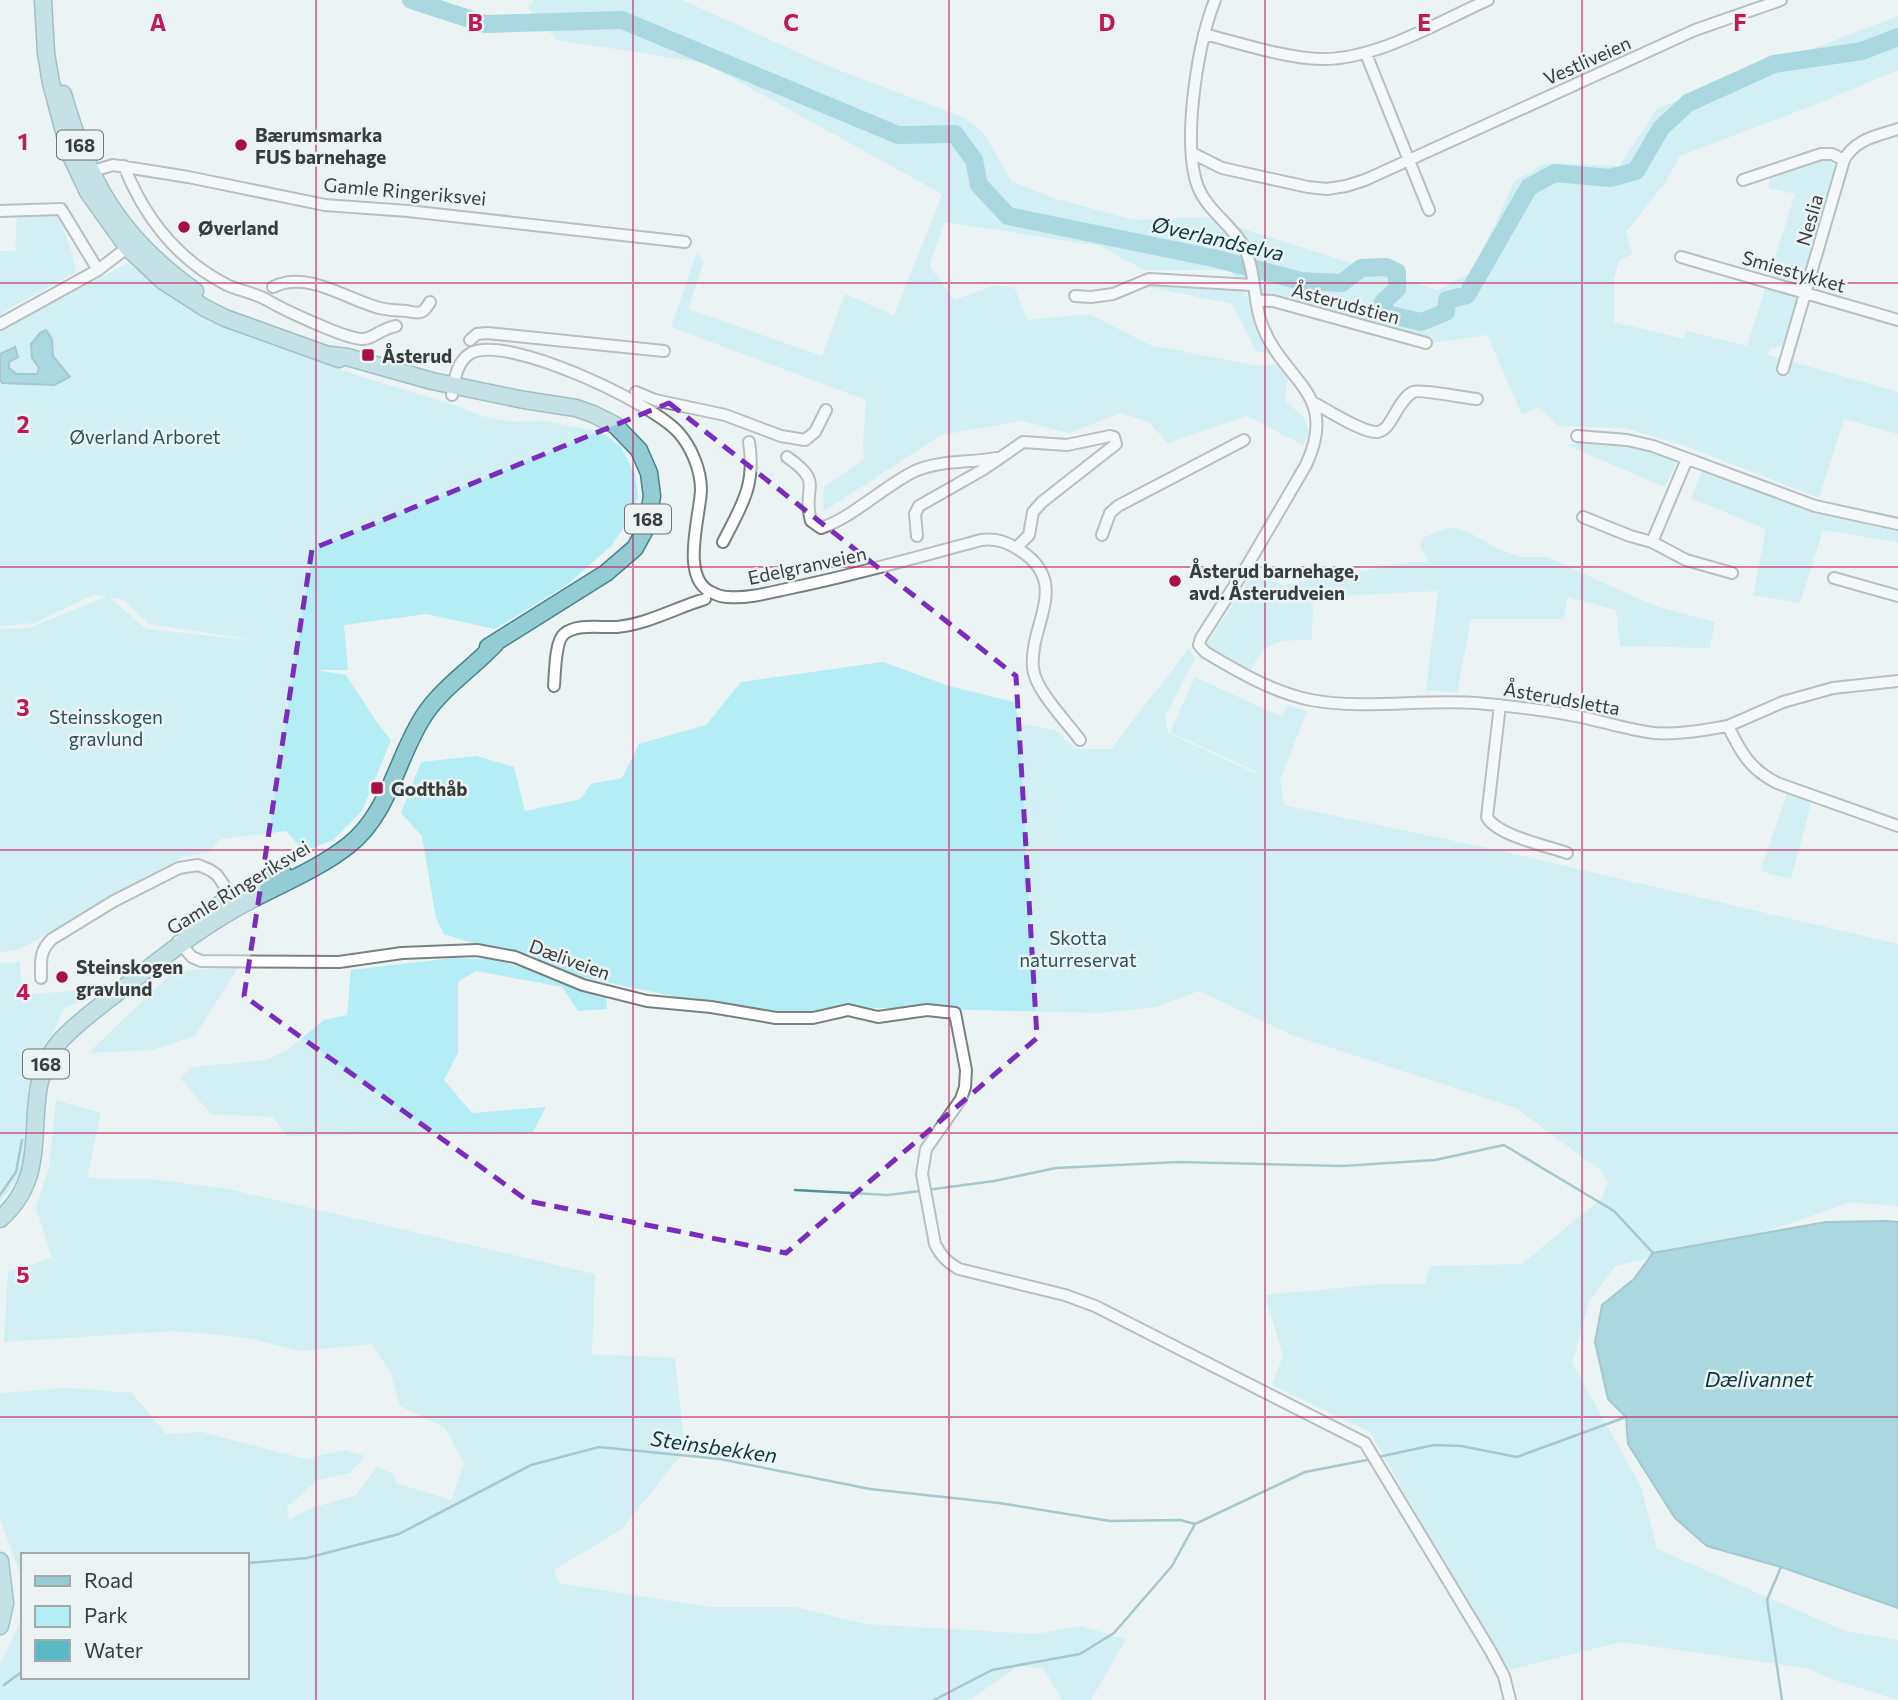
<svg xmlns="http://www.w3.org/2000/svg" width="1898" height="1700" viewBox="0 0 1898 1700" font-family="Commissioner,sans-serif">
<rect width="100%" height="100%" fill="#ebf3f4"/>
<path fill="#b4edf4" fill-rule="evenodd" d="M534,0H682L828,66L965,118L984,133L1011,181L1053,198L1134,220L1206,217L1437,290L1472,272L1515,181L1546,163L1619,166L1658,108L1898,16V70L1819,103L1680,156L1665,183L1626,232L1632,254L1619,261L1614,279V322L1684,339L1687,331L1747,346L1795,194L1769,188L1770,176L1827,158L1836,167L1784,346L1770,348L1768,355L1898,392V434L1844,419L1819,498L1688,447L1625,428L1559,426L1538,407L1522,415L1487,335L1427,344L1253,297L1229,270H1144L1100,246L945,222L929,265L954,300L993,286L1014,287L1028,320L1089,314L1150,345L1258,366L1276,364L1288,379L1285,401L1304,417L1309,432L1303,445L1247,416L1167,443L1149,422L1121,413L1069,433L1022,421L941,435L823,512L824,487L864,459L863,445L866,400L671,327L697,252L704,261L688,309L822,356L845,294L894,315L945,188L942,194L705,63L557,40L528,8Z
M17,215L59,217L70,247L76,272L0,314V251H15Z
M128,263L165,292L210,321L356,375L454,405L482,416L513,422L546,421L601,432L621,447L635,475L638,497L627,523L611,546L568,584L599,565L495,629L426,614L344,625L348,670H316L346,675L378,724L391,740L362,811L333,840L304,851L286,831L221,839L208,852L183,857L22,948L0,953V629L29,628L106,597L95,594L34,623L0,626V331ZM109,597L124,600L149,624L254,640L146,629Z
M1145,281L1239,286L1251,301L1269,353L1257,352L1232,304L1144,286Z
M1599,440L1636,444L1678,459L1665,487L1566,445Z
M1704,466L1775,496L1898,524V542L1823,530L1800,603L1753,595L1766,529L1691,498Z
M1451,527L1470,533L1498,549L1521,557H1547L1655,606L1715,622L1710,648L1620,646L1616,610L1568,597L1563,619H1471L1457,693L1426,690L1438,591L1313,597L1312,640C1280,640 1266,639 1251,670L1206,645L1249,580L1262,578L1283,585L1413,562L1429,563L1420,546L1422,538Z
M1189,648L1195,658L1165,716L1168,733L1257,774V772L1170,732L1195,677L1282,717L1288,705L1307,711L1280,780L1284,805L1497,850L1898,944V1206L1851,1202L1759,1234L1615,1266L1589,1302L1572,1363L1641,1487L1657,1549L1845,1631L1898,1640V1700L1832,1679L1806,1668L1621,1642L1505,1671L1370,1432L1272,1385L1283,1356L1265,1295L1380,1284H1425L1430,1266L1522,1264L1602,1198L1608,1182L1600,1170L1516,1108L1292,1035L1199,991L1156,1007L1100,1013L839,1007L797,1013L760,1014L576,976L444,934L436,918L422,836L401,813L421,762L476,756L514,767L525,811L581,799L591,784L622,778L639,744L706,725L741,682L883,662L949,686L1014,702L1020,724L1055,730L1076,749H1111Z
M1788,791L1812,800L1791,879L1760,871Z
M453,958L493,959L606,993L607,1009L578,1011L562,987L476,971L458,982V1053L444,1080L472,1113L546,1107L533,1132L287,1136L273,1117L211,1114L180,1078L192,1067L266,1060L287,1050L324,1020L347,1015L351,970Z
M20,962L22,995L104,988L100,995L64,1008L28,1088L27,1143L21,1174L0,1202V963Z
M239,966L195,1036L153,1050L88,1053L173,972Z
M56,1100L101,1113L87,1178L149,1179L224,1188L595,1274L592,1354L675,1358L685,1450L622,1529L554,1570L560,1583L708,1607H795L865,1624L1037,1634L1080,1626L1126,1639L1091,1700H1062L1043,1668L1018,1666L970,1700H0V1665L20,1622L21,1576L0,1519V1393L68,1388L132,1393L166,1434L202,1432L305,1459L344,1450L365,1456L350,1473L318,1480L287,1507L289,1520L309,1509L356,1495L377,1467L394,1474L396,1483L451,1500L464,1464L445,1428L400,1406L390,1372L372,1344L300,1351L249,1338L174,1331L4,1342L8,1272L52,1258L36,1208L49,1166ZM23,1555H247V1677H23Z"/>
<path fill="#59bac5" stroke="#4f949c" stroke-width="2" d="M46,330L52,339L53,356L70,377L54,385L2,383L0,380V354L15,347L18,357L9,362V368L17,374H37L39,368L32,358L31,344L40,333Z
M1886,1221L1898,1222V1608L1781,1567L1707,1546L1675,1518L1628,1444L1626,1417L1608,1399L1595,1342L1602,1305L1634,1279L1653,1253L1826,1222Z"/>
<g fill="none" stroke-linecap="round" stroke-linejoin="round">
<path stroke="#4f949c" stroke-width="2.5" d="M795,1190L888,1195L920,1191
M927,1190L994,1181L1056,1168L1179,1162L1342,1166L1435,1160L1504,1145L1614,1211L1653,1253
M0,1195L16,1172L22,1140
M1378,1457L1434,1445L1461,1446L1517,1457L1626,1417
M1195,1524L1305,1472L1372,1459
M247,1563L307,1558L399,1534L531,1465L599,1447L720,1459L870,1489L999,1503L1110,1521L1180,1520L1195,1524
M1781,1567L1767,1600L1782,1700
M4,1685L23,1671
M934,1700L992,1670L1080,1654L1114,1633L1172,1566L1195,1524"/>
<path stroke="#59bac5" stroke-width="18" d="M411,0L485,24L622,20L898,135L955,134L974,160L979,185L1008,216L1213,258L1301,281L1342,283L1361,268L1386,267L1397,272V289L1382,303L1387,314L1421,322L1446,312L1447,300L1467,295L1529,187L1555,173L1610,178L1636,171L1661,128L1688,103L1774,64L1862,51L1898,37"/>
<defs>
<path id="minor" d="M1215,0C1198,43 1185,127 1194,173C1200,208 1229,220 1244,247C1254,266 1254,298 1260,319C1280,382 1341,390 1306,465L1247,566L1201,638L1199,645L1205,652C1239,672 1272,692 1311,700C1365,710 1421,699 1476,703C1511,706 1546,710 1581,717C1605,722 1629,730 1654,733C1678,735 1704,730 1728,726C1741,753 1750,769 1777,783L1898,826
M1204,34C1240,43 1284,58 1321,59C1376,60 1438,22 1488,0
M1366,54L1429,210
M1192,153L1222,168L1308,187L1327,189L1346,186L1365,180L1695,30L1781,0
M124,166C144,217 178,260 227,285C240,291 255,293 267,300C284,310 344,338 361,339C372,340 382,328 396,326
M86,173L113,165L188,177L325,205L408,211L685,242
M1743,180L1821,154H1832L1844,160
M0,211L61,209L98,270
M1681,257L1898,320
M273,287C307,270 346,299 379,308C388,310 397,311 407,311C411,312 419,314 423,311C426,309 428,305 430,302
M1075,296L1091,297L1113,294L1149,279L1252,285
M1256,300L1273,301L1426,343
M0,324L98,270L132,244
M470,340L477,334L487,333L664,351
M1783,369L1844,160C1855,139 1877,136 1898,129
M636,392L655,400L725,415L781,436L805,440L815,432L826,410
M452,395C455,379 456,362 471,353C506,334 651,402 678,432C691,446 701,470 701,490C700,517 679,580 713,593C717,595 724,597 728,597C748,599 772,592 791,588C855,575 918,557 981,540C997,538 1007,542 1021,551C1071,584 1029,624 1033,668C1035,690 1067,722 1080,740
M1314,403C1328,410 1364,434 1378,432C1383,431 1387,427 1390,422C1396,413 1402,398 1413,392C1419,389 1465,398 1477,399
M1577,436L1627,440L1653,446L1815,506L1898,524
M787,457C826,484 801,486 811,521L821,528C852,518 884,486 915,471C940,460 970,463 996,458
M1583,517L1630,536L1652,542L1687,459
M1102,535L1110,513L1118,506L1244,440
M917,536L915,514L919,506L984,469L1023,442L1067,445L1110,436L1114,437L1116,444L1042,502L1033,512L1029,535L1016,548
M723,542C742,505 756,485 749,442
M1652,542L1686,560L1732,573
M1834,578L1898,596
M554,686C555,674 555,641 564,634C577,623 602,628 617,627C648,624 675,608 705,599
M1500,705L1487,817C1496,835 1547,846 1567,853
M1728,726L1783,702L1833,688L1898,681
M178,941L192,957L201,961L339,962L402,953L477,950L515,957L583,985L647,1001L711,1007L776,1018H813L848,1010L878,1017L927,1010L955,1013L966,1070L965,1087L961,1099L926,1149L922,1174L935,1244C941,1256 947,1262 959,1269L1065,1295L1095,1306L1365,1443L1490,1650L1504,1676L1510,1700
M41,978C41,962 39,951 52,939L114,901L179,868L198,865L210,870L217,875L235,901"/>
<path id="primary" d="M43,0L46,53L51,83L70,154L88,192L128,248L163,281L205,308L225,318L339,359
M63,94C88,182 120,238 195,291
M331,355L347,357L432,381L524,400L576,408L593,414L615,425L639,450L649,473L652,496L647,526L635,548L606,573L488,647
M186,932L220,904L283,873
M0,1219C61,1166 12,1096 61,1040C79,1021 101,1005 122,989C159,960 197,930 238,907C275,886 316,871 349,845C390,813 397,755 425,714C444,686 473,668 496,643
M0,1561L5,1603L0,1626"/>
</defs>
<use href="#minor" stroke="#798080" stroke-width="14"/>
<use href="#primary" stroke="#45848b" stroke-width="19"/>
<use href="#minor" stroke="#fff" stroke-width="10"/>
<use href="#primary" stroke="#94ccd3" stroke-width="16"/>
</g>
<path d="M0 0H1898V1700H0ZM669,403L1016,676L1037,1038L786,1253L528,1201L244,996L312,549Z" fill="#ebf3f4" fill-opacity=".55" fill-rule="evenodd"/>
<path fill="none" stroke="#7b2cbf" stroke-width="5" stroke-dasharray="14 9" stroke-linejoin="round" d="M669,403L1016,676L1037,1038L786,1253L528,1201L244,996L312,549Z"/>
<path fill="none" stroke="#c2185b" stroke-width="2" stroke-opacity="0.55" d="M316,0V1700M633,0V1700M949,0V1700M1265,0V1700M1582,0V1700M0,283H1898M0,567H1898M0,850H1898M0,1133H1898M0,1417H1898"/>
<g fill="#a61044" stroke="#ebf3f4" stroke-width="2.5">
<circle cx="241" cy="145" r="7"/>
<circle cx="184" cy="227" r="7"/>
<rect x="361" y="348" width="14" height="14" rx="3.5"/>
<circle cx="1175" cy="581" r="7"/>
<rect x="370" y="781" width="14" height="14" rx="3.5"/>
<circle cx="62" cy="977" r="7"/>
</g>
<g text-anchor="middle" dominant-baseline="central" stroke-width="5" stroke-linejoin="round" paint-order="stroke">
<g fill="#ebf3f4" stroke="#6e7373" stroke-width="2">
<rect x="57" y="130.5" width="46" height="29" rx="5"/>
<rect x="625" y="504.5" width="46" height="29" rx="5"/>
<rect x="23" y="1049.5" width="46" height="29" rx="5"/>
</g>
<g font-size="18" font-weight="bold" fill="#393c3c">
<text x="80" y="145">168</text>
<text x="648" y="519">168</text>
<text x="46" y="1064">168</text>
</g>
<g font-size="19" fill="#393c3c" stroke="#ebf3f4">
<text transform="translate(1587 60) rotate(-24)">Vestliveien</text>
<text transform="translate(405 191) rotate(5)">Gamle Ringeriksvei</text>
<text transform="translate(1809 220) rotate(-74)">Neslia</text>
<text transform="translate(1794 271) rotate(16)">Smiestykket</text>
<text transform="translate(1346 303) rotate(15)">Åsterudstien</text>
<text transform="translate(807 565) rotate(-12)">Edelgranveien</text>
<text transform="translate(1562 698) rotate(10)">Åsterudsletta</text>
<text transform="translate(238 887) rotate(-31)">Gamle Ringeriksvei</text>
<text transform="translate(570 959) rotate(20)">Dæliveien</text>
</g>
<g font-size="19" font-weight="bold" fill="#393c3c" stroke="#ebf3f4" text-anchor="start">
<text x="255" y="134">Bærumsmarka<tspan x="255" dy="22">FUS barnehage</tspan></text>
<text x="198" y="227">Øverland</text>
<text x="382" y="355">Åsterud</text>
<text x="1189" y="570">Åsterud barnehage,<tspan x="1189" dy="22">avd. Åsterudveien</tspan></text>
<text x="391" y="788">Godthåb</text>
<text x="76" y="966">Steinskogen<tspan x="76" dy="22">gravlund</tspan></text>
</g>
<g font-size="19" fill="#275358" stroke="#ebf3f4">
<text x="145" y="436">Øverland Arboret</text>
<text x="106" y="716">Steinsskogen<tspan x="106" dy="22">gravlund</tspan></text>
<text x="1078" y="937">Skotta<tspan x="1078" dy="22">naturreservat</tspan></text>
</g>
<g font-size="21" font-style="italic" fill="#08383c" stroke="#ebf3f4">
<text transform="translate(1218 238) rotate(13)">Øverlandselva</text>
<text x="1759" y="1378">Dælivannet</text>
<text transform="translate(714 1446) rotate(8)">Steinsbekken</text>
</g>
</g>
<g font-size="23" text-anchor="middle" font-weight="bold" fill="#c2185b" stroke="#ebf3f4" stroke-width="5" stroke-linejoin="round" paint-order="stroke">
<text x="158" y="31">A</text>
<text x="475" y="31">B</text>
<text x="791" y="31">C</text>
<text x="1107" y="31">D</text>
<text x="1424" y="31">E</text>
<text x="1740" y="31">F</text>
<text x="23" y="150">1</text>
<text x="23" y="433">2</text>
<text x="23" y="716">3</text>
<text x="23" y="1000">4</text>
<text x="23" y="1283">5</text>
</g>
<rect x="21" y="1553" width="228" height="126" fill="#ebf3f4" stroke="#a4aaaa" stroke-width="2"/>
<rect x="35" y="1576" width="35" height="10" fill="#94ccd3" stroke="#a4aaaa" stroke-width="2"/>
<text x="84" y="1588" font-size="21" fill="#393c3c">Road</text>
<rect x="35" y="1606" width="35" height="21" fill="#b4edf4" stroke="#a4aaaa" stroke-width="2"/>
<text x="84" y="1623" font-size="21" fill="#393c3c">Park</text>
<rect x="35" y="1640" width="35" height="21" fill="#59bac5" stroke="#a4aaaa" stroke-width="2"/>
<text x="84" y="1658" font-size="21" fill="#393c3c">Water</text>
</svg>
